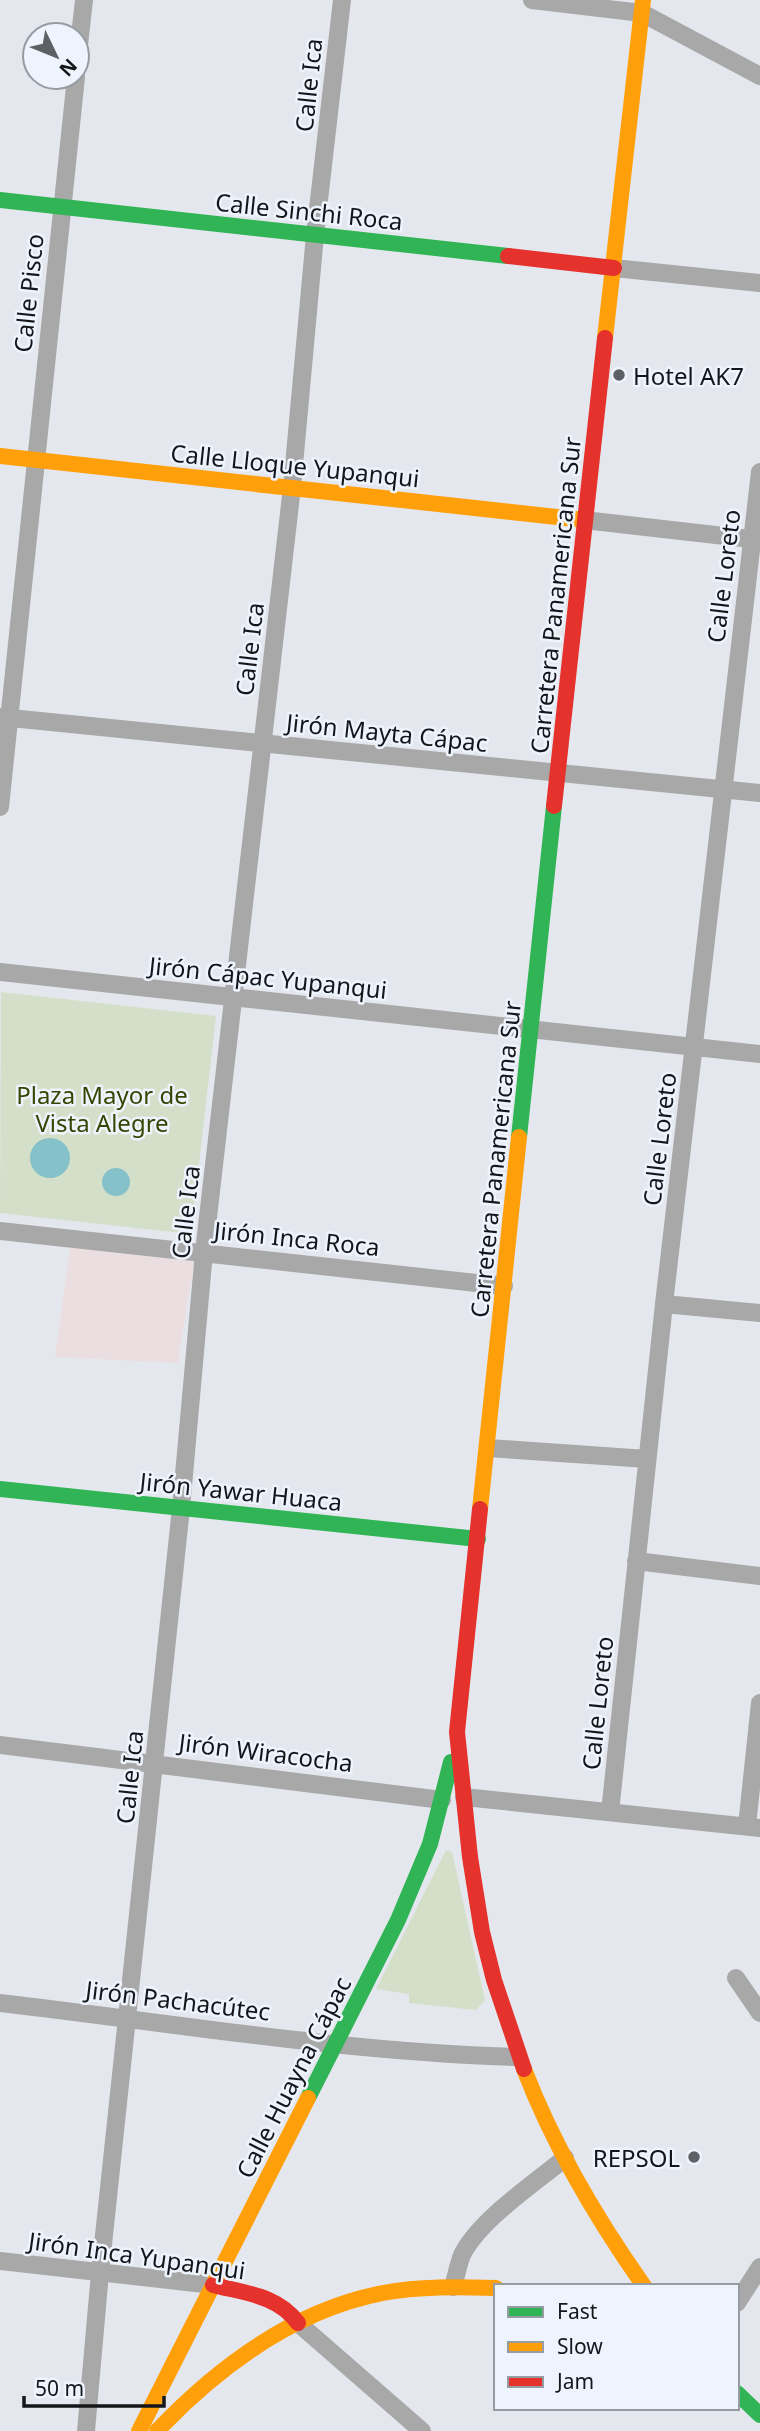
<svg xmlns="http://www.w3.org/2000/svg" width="760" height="2431" viewBox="0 0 760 2431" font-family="'Noto Sans',sans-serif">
<rect width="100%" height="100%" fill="#e4e8ee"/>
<path fill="#ebdee1" d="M70,1247L194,1262L178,1363L55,1357Z"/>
<path fill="#d3dfc8" d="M1,992L216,1016L191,1234L0,1213Z
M446,1850L452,1852L485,2000L476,2010L409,2003V1994L376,1989Z"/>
<path fill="#85c1c8" d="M30 1158a20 20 0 1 1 40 0a20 20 0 1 1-40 0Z
M102 1182a14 14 0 1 1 28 0a14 14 0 1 1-28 0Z"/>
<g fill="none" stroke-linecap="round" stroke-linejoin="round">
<path stroke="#a9a8a8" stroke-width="18" d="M532,0L642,13L760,76
M77,63L84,0
M614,268L760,283
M584,520L760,540
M0,717L760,793
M0,807L76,77
M0,972L760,1054
M0,1231L504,1286
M664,1304L760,1313
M488,1448L647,1459
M636,1561L760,1576
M0,1745L442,1800
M464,1797L760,1828
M610,1812L664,1304L760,472
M747,1826L760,1703
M736,1978L760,2013
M0,2003C172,2023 344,2052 517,2057
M0,2261L213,2285
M453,2287C456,2277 458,2265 462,2255C479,2220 535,2183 565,2158
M737,2303L760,2267
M298,2323L422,2431
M86,2431L100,2273L181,1508L204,1252L292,487L315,235L342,0"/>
<path stroke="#30b455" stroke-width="16" d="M0,200L508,256
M519,1137L554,806
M0,1489L478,1539
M308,2098L398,1920L430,1844L451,1762
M737,2393L760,2415"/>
<path stroke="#ff9f0a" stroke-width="16" d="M605,338L643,0
M0,456L584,520
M480,1509L519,1137
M524,2069C554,2147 596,2218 644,2286
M139,2431L308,2098
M157,2431C218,2367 295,2310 383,2293C420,2286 458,2287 496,2288"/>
<path stroke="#e5322d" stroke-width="16" d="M508,256L614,268
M554,806L605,338
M480,1509L457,1732L470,1857L482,1932L494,1980L524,2069
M213,2285C244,2293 278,2295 298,2323"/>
</g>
<g fill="#5d6064" stroke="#eef4fe" stroke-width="2.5">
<circle cx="619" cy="375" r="7"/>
<circle cx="694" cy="2157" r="7"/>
</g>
<g text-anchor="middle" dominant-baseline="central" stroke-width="5" stroke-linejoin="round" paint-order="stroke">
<g font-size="24" fill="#141619" stroke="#eef4fe">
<text transform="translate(308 85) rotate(-84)">Calle Ica</text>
<text transform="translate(309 211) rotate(6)">Calle Sinchi Roca</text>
<text transform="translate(28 293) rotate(-84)">Calle Pisco</text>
<text transform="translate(295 465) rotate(6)">Calle Lloque Yupanqui</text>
<text transform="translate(723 576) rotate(-83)">Calle Loreto</text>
<text transform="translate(555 595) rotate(-84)">Carretera Panamericana Sur</text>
<text transform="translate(249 649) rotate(-83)">Calle Ica</text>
<text transform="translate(387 732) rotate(6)">Jirón Mayta Cápac</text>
<text transform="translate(268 977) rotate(6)">Jirón Cápac Yupanqui</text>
<text transform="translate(659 1139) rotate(-83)">Calle Loreto</text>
<text transform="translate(495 1159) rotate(-84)">Carretera Panamericana Sur</text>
<text transform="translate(185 1212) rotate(-83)">Calle Ica</text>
<text transform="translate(297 1238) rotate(6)">Jirón Inca Roca</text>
<text transform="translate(241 1491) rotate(6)">Jirón Yawar Huaca</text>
<text transform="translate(597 1703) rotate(-84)">Calle Loreto</text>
<text transform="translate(266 1752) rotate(7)">Jirón Wiracocha</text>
<text transform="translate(129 1777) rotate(-84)">Calle Ica</text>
<text transform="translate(178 2000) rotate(7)">Jirón Pachacútec</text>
<text transform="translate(293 2077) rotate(-63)">Calle Huayna Cápac</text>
<text transform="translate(137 2255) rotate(8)">Jirón Inca Yupanqui</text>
</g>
<g font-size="24" fill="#141619" stroke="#eef4fe" text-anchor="start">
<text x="633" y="375">Hotel AK7</text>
<text x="680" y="2157" text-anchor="end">REPSOL</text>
</g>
<g font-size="24" fill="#344602" stroke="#eef4fe">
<text x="102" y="1094">Plaza Mayor de<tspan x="102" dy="28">Vista Alegre</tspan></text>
</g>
</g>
<rect x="494" y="2284" width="245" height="126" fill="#eef4fe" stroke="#979ba2" stroke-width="2"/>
<rect x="508" y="2307" width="35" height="10" fill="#30b455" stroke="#979ba2" stroke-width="2"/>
<text x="557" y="2319" font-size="21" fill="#141619">Fast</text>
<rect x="508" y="2342" width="35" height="10" fill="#ff9f0a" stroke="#979ba2" stroke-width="2"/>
<text x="557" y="2354" font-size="21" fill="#141619">Slow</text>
<rect x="508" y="2377" width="35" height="10" fill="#e5322d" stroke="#979ba2" stroke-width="2"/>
<text x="557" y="2389" font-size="21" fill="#141619">Jam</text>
<g transform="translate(56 56) rotate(133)"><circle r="33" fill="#eef4fe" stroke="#979ba2" stroke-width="2"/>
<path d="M0-5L12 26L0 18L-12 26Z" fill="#5d6064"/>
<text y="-10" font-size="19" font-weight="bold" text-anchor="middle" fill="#141619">N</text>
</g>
<path d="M24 2396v10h140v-10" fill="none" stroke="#141619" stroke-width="3.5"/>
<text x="35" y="2396" font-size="21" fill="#141619" stroke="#eef4fe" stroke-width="5" paint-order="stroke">50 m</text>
</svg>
